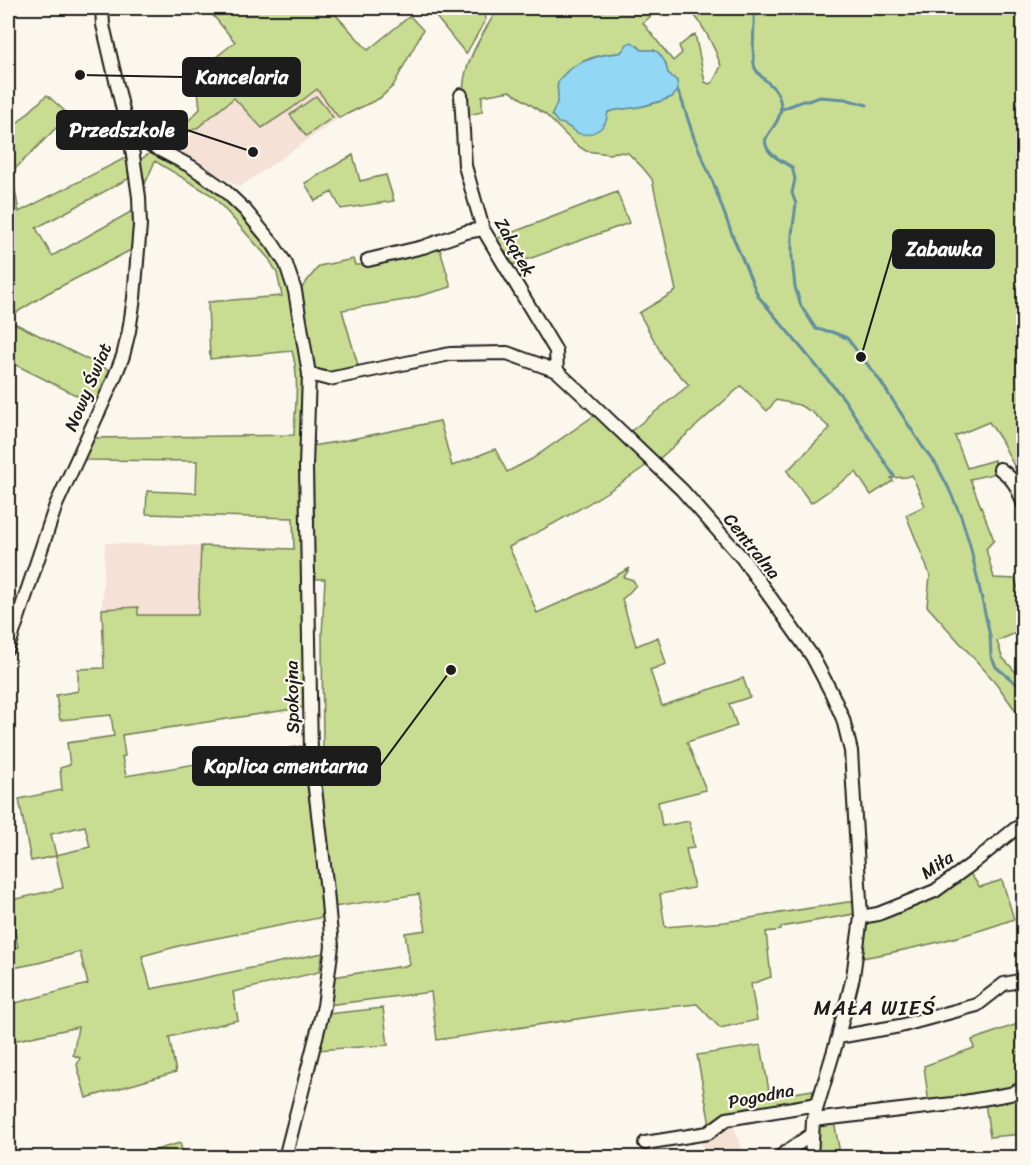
<svg xmlns="http://www.w3.org/2000/svg" width="1031" height="1165" viewBox="0 0 1031 1165" font-family="Sriracha,sans-serif">
<rect width="100%" height="100%" fill="#fbf7ec"/>
<filter id="ink" filterUnits="userSpaceOnUse"><feTurbulence type="fractalNoise" baseFrequency=".0167" numOctaves="2"/><feDisplacementMap in="SourceGraphic" scale="12" xChannelSelector="R" yChannelSelector="G"/><feConvolveMatrix kernelMatrix="1 2 1 2 8 2 1 2 1" color-interpolation-filters="sRGB"/></filter>
<g filter="url(#ink)">
<path fill="#f5e1d6" d="M317,89L339,118L240,187L176,152L197,128L234,98L291,109Z
M105,543L201,546L198,615H138V607L102,609Z
M732,1122L745,1157H705L700,1137Z"/>
<path fill="#c8dd92" stroke="#727c57" stroke-width="1.5" fill-rule="evenodd" d="M207,8H340L334,13L368,50L410,16L423,30L393,86L380,98L339,118L317,89L291,109L262,128L234,98L197,128L181,135L179,130L200,109L196,73L235,42Z
M434,8H483L486,19L466,54L432,12Z
M498,8H629L635,14L644,8H646L652,15L643,23L673,61L682,53L679,46L695,34L705,82L709,84L713,82L721,66C714,45 703,25 689,8H1023V484L1001,440L989,422L955,436L967,468L994,460L997,473L970,479L994,540L986,549L994,578L1015,579L1023,603V630L997,641L1002,657L1023,680V721L1018,714L996,683L927,606L930,575L906,515L925,506L912,475L907,477L891,478L893,481L871,495L856,472L811,503L787,471L830,428L812,412L799,405L776,400L767,411L741,386L658,460L631,431L689,385L664,358L639,313L676,291L652,179L643,168L628,153L616,152L610,154L586,151L575,144L545,114L510,91L482,96V112L464,116C463,100 462,83 467,68C474,46 487,27 498,8ZM638,46L642,50H654L665,62L668,73L677,81L672,97C661,101 650,106 638,107C628,109 618,108 608,112L605,123L602,126L577,133L552,115C554,109 558,103 558,97C559,92 556,88 558,83C568,63 600,53 620,53L624,49Z
M47,95L69,115L16,168L8,166V125L12,128Z
M316,96L333,117L306,136L290,115Z
M150,153L191,174L217,193L243,218L271,252L280,263L285,278L291,299L297,342L302,370V462L306,707L122,735L125,756L122,757L126,776L301,746L320,871L324,917L186,944L142,956L151,989L323,953L319,972L233,992L238,1020L169,1037L176,1072L86,1098L77,1065L80,1058L73,1055L78,1027L8,1042V1005L88,984L80,952L38,963L8,969V949L18,947L8,901L63,888L56,856L31,861L19,799L62,790L60,768L70,765L67,743L114,736L111,715L60,720L56,695L78,691V669L104,668L102,609L138,607V615H198L201,546L294,549L293,518L146,514L147,491L196,493L197,461L82,460L92,438L294,435C295,407 300,378 292,351L210,359L208,302L282,296L277,273L269,259L213,196L155,161L145,184L140,160ZM85,826L90,847L56,855L51,834Z
M353,155L360,181L386,175L394,201L341,209L332,192L315,201L305,183Z
M127,157L131,175L128,179L36,228L52,256L134,210L133,249L46,294L8,318V184L14,185L19,212Z
M617,192L629,223L509,266L493,240Z
M439,246L451,287L405,300L342,310L359,369C342,372 328,374 312,367L300,290L319,266L353,259L355,265H377L388,259Z
M8,320L113,372L98,406L8,361Z
M595,415L647,465C603,497 557,523 509,547L524,580L537,613L587,591L630,568L624,577L633,580L636,585L627,595L622,599L636,646L658,637L666,664L650,670L662,706L743,678L750,697L729,704L737,726L687,742L706,790L658,802L662,826L689,821L694,848L686,849L694,888L660,894L665,927L725,922L854,901V914L781,927V930L766,932L771,977L751,984L757,1020L720,1028L697,1004L630,1011L437,1040L431,992L327,1005L333,977L410,965L405,933L426,930L419,894L334,907L316,749L323,748L322,635L325,579H315L312,446L342,441L440,421L452,466L495,449L507,472L532,459Z
M968,871L980,887L1002,880L1014,919C965,937 914,949 862,958L865,922Z
M383,1008L388,1045L317,1050L328,1014Z
M1023,1022V1134L990,1137L984,1096L929,1104L924,1066L974,1048L972,1040Z
M761,1045L770,1097L813,1090L811,1101L710,1125L697,1055Z
M834,1121L839,1148L835,1157L816,1158V1139L820,1122Z
M180,1143L184,1157H131Z"/>
<path fill="#92d8f4" stroke="#638d9e" stroke-width="1.5" d="M632,42L642,50H654L659,53L665,62L668,73L677,81L678,91L672,97C661,101 650,105 638,107C628,109 619,108 608,112C607,115 607,118 606,121C601,132 585,138 576,132C569,128 567,123 558,123L552,115C554,109 558,103 558,97C559,92 556,88 558,83C568,63 600,54 620,53L624,49L627,44Z"/>
<g fill="none" stroke-linecap="round" stroke-linejoin="round">
<path stroke="#638d9e" stroke-width="3" d="M754,8C755,20 751,60 755,68C761,81 777,85 780,100C782,109 779,119 774,126C768,135 761,140 769,151C774,158 784,162 792,167L795,179L792,193L796,204L792,234V259L795,287L801,306L816,329L832,332L847,338L881,382L922,446L936,464L948,487L961,516L970,545L990,636L991,656L996,667L1024,690
M678,91L681,98L694,138L712,180L733,237L758,296L844,399L894,476
M782,109L803,101H808L820,97L845,99L867,105"/>
<defs>
<path id="minor" d="M102,8L103,25L125,119L129,128L139,139L192,167L222,188L245,210L273,244L286,264L295,291L309,374L306,466L311,754L327,891L332,946L324,1006L285,1158
M461,95L465,166L483,229L556,351L557,371
M368,260L423,247L466,232L483,229
M309,374L329,379L450,354L507,353L557,371L584,396L682,490L743,559L812,656L832,694L843,719L851,751L861,917L853,977L838,1037L813,1120L811,1158
M1000,469C1015,480 1018,489 1024,505
M8,648L56,505L113,381L123,356L129,331L134,298L140,225L139,197L129,128
M861,917L878,914L935,891L973,863L1015,829L1024,824
M838,1037L900,1026L977,1005L1004,984L1024,980
M813,1120L953,1104L1010,1094L1024,1088
M645,1143L708,1133L727,1119L817,1104
M778,1158L812,1134"/>
</defs>
<use href="#minor" stroke="#1c1c1c" stroke-width="16"/>
<use href="#minor" stroke="#fbf7ec" stroke-width="12"/>
</g>
</g>
<g text-anchor="middle" dominant-baseline="central" stroke-width="4.5" stroke-linejoin="round" paint-order="stroke">
<g font-size="18" fill="#1c1c1c" stroke="#fbf7ec">
<text transform="translate(515 247) rotate(61)">Zakątek</text>
<text transform="translate(88 387) rotate(-67)">Nowy Świat</text>
<text transform="translate(752 546) rotate(51)">Centralna</text>
<text transform="translate(292 697) rotate(-91)">Spokojna</text>
<text transform="translate(937 865) rotate(-34)">Miła</text>
<text transform="translate(761 1096) rotate(-11)">Pogodna</text>
</g>
<g font-size="21" letter-spacing="1.5" fill="#1c1c1c" stroke="#fbf7ec">
<text x="875" y="1008">MAŁA WIEŚ</text>
</g>
</g>
<path fill="none" stroke="#1c1c1c" stroke-width="2" d="M80 75L183 77M253 152L187 130M861 357L893 249M451 670L380 766"/>
<g fill="#1c1c1c" stroke="#fbf7ec" stroke-width="2">
<circle cx="80" cy="75" r="6"/>
<circle cx="253" cy="152" r="6"/>
<circle cx="861" cy="357" r="6"/>
<circle cx="451" cy="670" r="6"/>
</g>
<g fill="#1c1c1c" stroke="#1c1c1c" stroke-width="2">
<rect x="183" y="58" width="117" height="38" rx="6"/>
<rect x="57" y="111" width="130" height="38" rx="6"/>
<rect x="893" y="230" width="101" height="38" rx="6"/>
<rect x="193" y="747" width="187" height="38" rx="6"/>
</g>
<g font-size="20" text-anchor="middle" font-weight="bold" fill="#fff">
<text x="242" y="84">Kancelaria</text>
<text x="122" y="137">Przedszkole</text>
<text x="944" y="256">Zabawka</text>
<text x="286" y="773">Kaplica cmentarna</text>
</g>
<rect width="1031" height="1165" fill="none" stroke="#fbf7ec" stroke-width="30"/>
<rect x="15" y="15" width="1001" height="1135" fill="none" stroke="#1c1c1c" stroke-width="2" filter="url(#ink)"/>
</svg>
